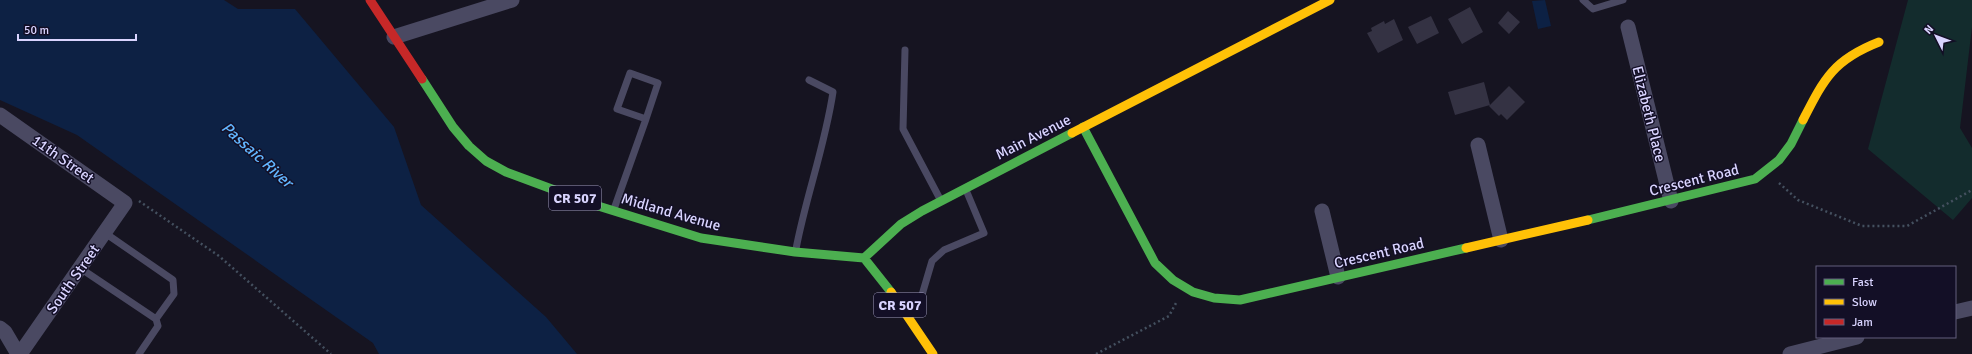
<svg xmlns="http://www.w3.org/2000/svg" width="1972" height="354" viewBox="0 0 1972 354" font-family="Signika,sans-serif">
<rect width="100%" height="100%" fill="#161421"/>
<path fill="#132c2d" d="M1908,0H1972V27L1960,128L1972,148V198L1953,220L1868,149Z"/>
<path fill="#0d2144" d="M0,0H224L238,9H295L394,127L421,205L546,317L577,354H379L373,343L77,135L0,100Z
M1545,0L1551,26L1538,29L1532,1Z"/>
<path fill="#343243" d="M1470,7L1483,32L1462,44L1448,19Z
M1508,11L1520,22L1509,34L1498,23Z
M1431,16L1439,33L1417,44L1408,27Z
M1394,19L1403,40L1378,53L1367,33L1372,31L1371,28L1384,21L1385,24Z
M1484,82L1490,105L1455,115L1448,92Z
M1509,86L1525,102L1507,120L1501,114L1499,116L1489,106Z"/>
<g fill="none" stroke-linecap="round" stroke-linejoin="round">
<path stroke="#44505f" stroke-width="2.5" stroke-dasharray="2 3" stroke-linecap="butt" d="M1779,183L1798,200L1862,226H1907L1972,190
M139,201L219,256L331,354
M1096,354L1169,316L1176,303"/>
<path stroke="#4a4962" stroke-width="7" d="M1583,0L1593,9L1623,0
M905,50L903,129L940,199
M630,73L658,83L646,119L617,109Z
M614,209L646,119
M105,233L173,280L174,294L156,319
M796,249C806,196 825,146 833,92L809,80
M80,268L156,319L158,326L139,354
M908,312L919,305L932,261L944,250L984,233L966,190"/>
<path stroke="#4a4962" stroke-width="15" d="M1628,27L1671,201
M394,37L512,0
M0,115L125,203L20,354
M1478,145L1501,240
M1322,211L1338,277
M1955,312L1972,308
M0,328L5,332L18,354
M1790,354L1857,337"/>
<path stroke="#4caf50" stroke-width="9" d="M422,79L453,127L469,146L486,161L506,172L595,205L701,238L795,252L864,258L891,292
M1083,127L1155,263L1173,280L1193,292L1214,298L1240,300L1466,248
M1588,220L1755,179L1779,160L1791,144L1803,120
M864,258L901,224L922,211L1072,133"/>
<path stroke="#ffc107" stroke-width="9" d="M1803,120C1824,79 1833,60 1879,42
M1072,133L1330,0
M1466,248L1588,220
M891,292L933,354"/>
<path stroke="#c62828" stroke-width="9" d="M370,0L422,79"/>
</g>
<g text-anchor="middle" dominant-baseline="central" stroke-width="3" stroke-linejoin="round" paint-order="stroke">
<g fill="#130f26" stroke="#9e99be" stroke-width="1">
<rect x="549" y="186" width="52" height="24" rx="3"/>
<rect x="874" y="293" width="52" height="24" rx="3"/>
</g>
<g font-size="14" font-weight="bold" fill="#d9d4ff">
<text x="575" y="198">CR 507</text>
<text x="900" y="305">CR 507</text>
</g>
<g font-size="15" fill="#d9d4ff" stroke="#130f26">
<text transform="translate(1649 114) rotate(76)">Elizabeth Place</text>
<text transform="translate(1033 137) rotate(-27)">Main Avenue</text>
<text transform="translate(63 159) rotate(35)">11th Street</text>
<text transform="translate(1694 180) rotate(-14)">Crescent Road</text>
<text transform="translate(671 212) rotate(16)">Midland Avenue</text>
<text transform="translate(1379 253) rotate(-13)">Crescent Road</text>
<text transform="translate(73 279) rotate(-55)">South Street</text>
</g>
<g font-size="16" font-style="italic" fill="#62b6ff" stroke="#130f26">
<text transform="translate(257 155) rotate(42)">Passaic River</text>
</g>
</g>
<rect x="1816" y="266" width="140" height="72" fill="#130f26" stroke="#625e7d"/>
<rect x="1824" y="279" width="20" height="6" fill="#4caf50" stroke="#625e7d"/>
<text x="1852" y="286" font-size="12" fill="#d9d4ff">Fast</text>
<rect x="1824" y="299" width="20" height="6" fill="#ffc107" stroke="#625e7d"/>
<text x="1852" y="306" font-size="12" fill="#d9d4ff">Slow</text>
<rect x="1824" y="319" width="20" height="6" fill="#c62828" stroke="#625e7d"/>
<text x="1852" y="326" font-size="12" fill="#d9d4ff">Jam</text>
<g transform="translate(1936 36) rotate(312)" stroke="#130f26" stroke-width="3" paint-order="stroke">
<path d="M0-3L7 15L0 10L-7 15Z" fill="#d9d4ff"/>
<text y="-6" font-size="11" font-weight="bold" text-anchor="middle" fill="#d9d4ff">N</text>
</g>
<path d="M18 34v6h118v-6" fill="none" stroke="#d9d4ff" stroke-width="2"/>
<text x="24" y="34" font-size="12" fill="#d9d4ff" stroke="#130f26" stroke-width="3" paint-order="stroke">50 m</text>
</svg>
